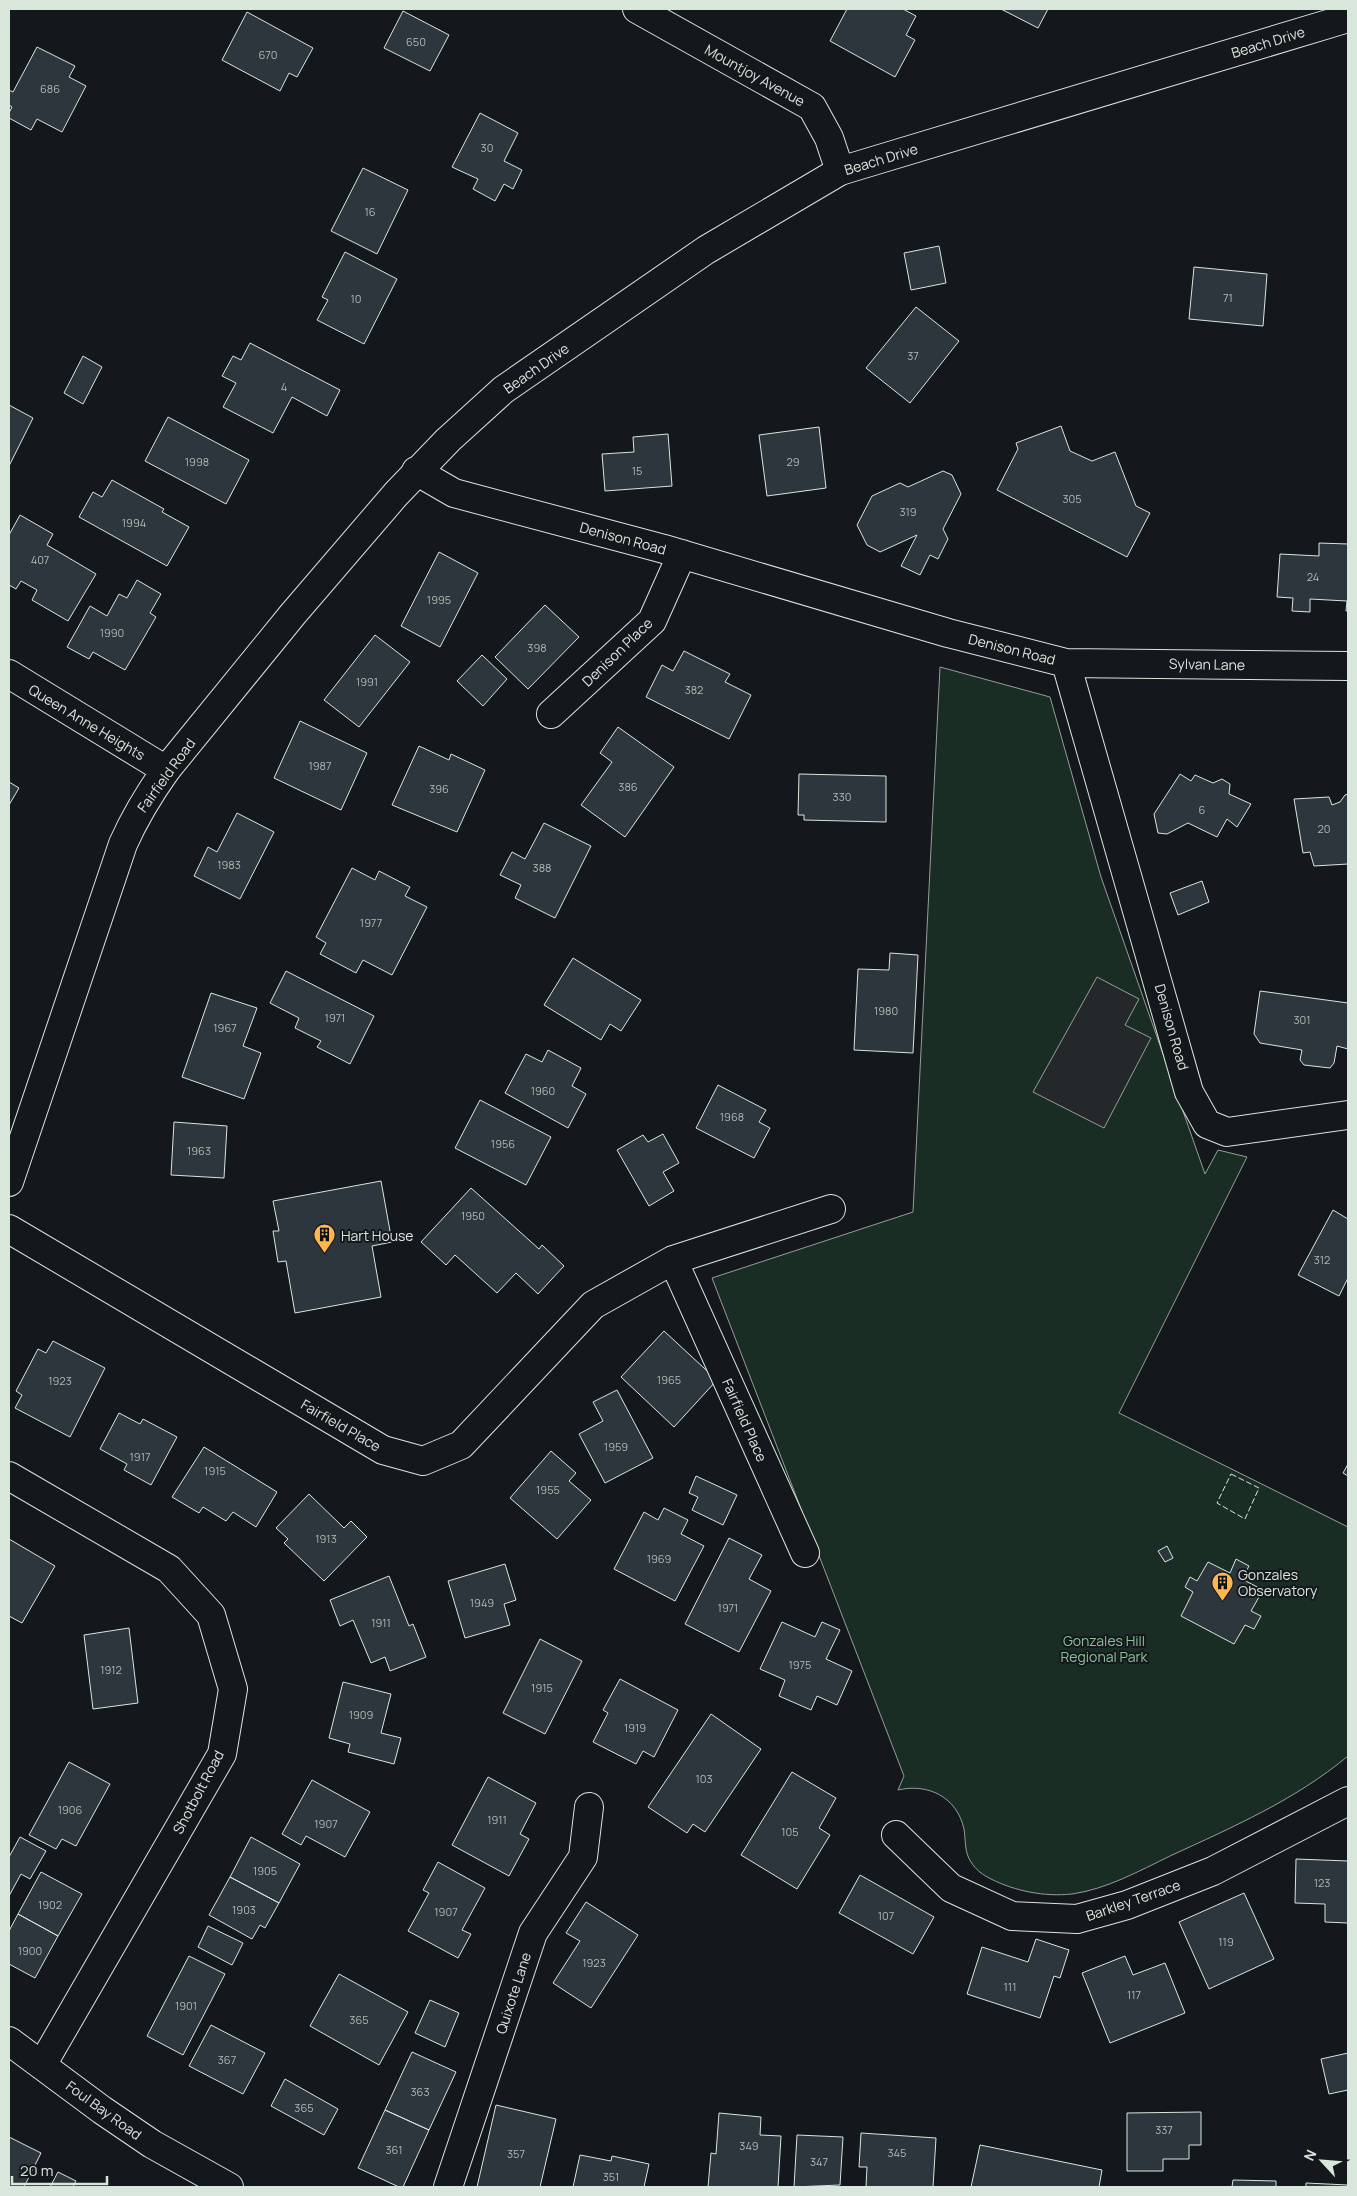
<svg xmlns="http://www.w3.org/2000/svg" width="1357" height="2196" viewBox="0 0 1357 2196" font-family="Manrope,sans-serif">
<rect width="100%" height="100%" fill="#14181c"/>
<path fill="#1a2d24" stroke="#939e99" d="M940,667L1050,697L1101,877L1205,1174L1218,1150L1247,1157L1119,1413L1348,1527V1756C1295,1800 1233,1827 1170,1856C1139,1871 1107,1889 1072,1894C1044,1897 1015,1891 991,1879C983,1875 976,1870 971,1862C964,1852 966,1840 964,1829C957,1797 928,1783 898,1790L904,1776L712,1278L913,1212Z"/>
<path fill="#24282b" stroke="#939e99" d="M1097,977L1139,999L1125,1025L1151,1038L1104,1128L1033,1092Z"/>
<path fill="#2c363c" stroke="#d8e6dc" d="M847,9H903L916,16L906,35L915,40L895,77L830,41Z
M1001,9H1048L1038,28Z
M403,11L449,35L430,71L384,48Z
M247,12L313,48L297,77L289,73L280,91L222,60Z
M37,47L75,66L69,77L86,86L62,132L37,119L31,130L9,118V113L12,107L9,105V90L13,92Z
M480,113L518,133L504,161L522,170L513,189L504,184L495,201L473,189L478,179L452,167Z
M363,168L408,190L377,254L331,231Z
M939,246L946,283L911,290L904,253Z
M345,252L397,279L364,344L317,320L328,300L322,297Z
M1194,267L1267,274L1263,326L1189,319Z
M916,307L959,341L910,403L866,368Z
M250,343L340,390L327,416L292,397L273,433L223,407L236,383L222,376L233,356L241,360Z
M83,356L102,367L83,404L64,393Z
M9,405L33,418L9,466Z
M168,417L249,460L226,504L145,461Z
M1061,426L1070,451L1092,461L1115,452L1136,506L1150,513L1127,557L997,490L1018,449L1016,443Z
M819,427L826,488L767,496L759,435Z
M668,434L672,486L605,491L602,454L634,452L633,437Z
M943,471L952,475L961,494L943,529L948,539L938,559L930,555L920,575L901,566L917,535L880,552L867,545L857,525L872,496L900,483L908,487Z
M112,480L164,509L162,512L189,527L167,566L79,517L93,492L102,497Z
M20,515L53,534L47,545L96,574L68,621L32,600L37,590L21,581L16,589L9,585V535Z
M1319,543L1348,544V611H1346L1347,601L1310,599V612L1292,611L1293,598L1277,597L1280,554L1319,556Z
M439,552L478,573L440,647L401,626Z
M137,580L161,594L150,613L156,617L125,670L93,652L89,659L67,647L90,606L107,616L119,594L127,598Z
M545,605L579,637L528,689L495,657Z
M375,635L410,662L359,727L324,700Z
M684,651L730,674L725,682L751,695L729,739L646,697L662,665L673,671Z
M482,655L507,679L483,706L457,681Z
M300,721L367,753L341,810L274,778Z
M618,727L674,767L625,837L581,805L612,762L600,753Z
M419,746L449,760L451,754L485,770L457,832L392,805Z
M799,774L886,776V822L804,820V815H798Z
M1180,774L1191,781L1195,775L1213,783L1222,779L1230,784L1229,794L1251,804L1237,827L1227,819L1217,837L1188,823L1167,834L1158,833L1154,814Z
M9,782L19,788L9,805Z
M1348,794V864L1314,866L1310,852L1303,853L1294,799L1329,797L1332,805L1340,802L1345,795Z
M237,813L274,832L240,899L194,876L208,847L217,852Z
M544,823L591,846L555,918L515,898L521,885L500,875L512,852L525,859Z
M352,868L375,880L379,871L410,887L405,896L427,907L392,975L363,960L356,973L320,954L326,943L316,937Z
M1202,881L1209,902L1178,915L1170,893Z
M890,953L918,955L913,1053L854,1050L858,969L889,970Z
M573,958L641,1000L621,1031L610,1024L601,1040L544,1005Z
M286,971L374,1016L350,1064L317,1047L321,1041L295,1028L299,1018L270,1003Z
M1260,991L1348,1003V1049L1337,1046L1334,1063L1330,1068L1304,1065L1300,1060L1302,1050L1260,1043L1254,1034Z
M211,993L257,1008L243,1046L261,1053L244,1099L182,1077Z
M548,1050L581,1068L572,1086L586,1094L568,1128L505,1093L526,1054L542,1062Z
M718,1085L766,1110L759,1122L770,1128L754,1158L696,1128Z
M480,1100L551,1137L526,1185L455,1148Z
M174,1122L227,1126L224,1178L171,1175Z
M663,1134L679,1163L663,1172L674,1191L649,1206L617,1150L643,1135L648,1142Z
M381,1181L392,1242L372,1246L381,1297L295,1313L286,1261L278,1262L273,1231H279L273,1201Z
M471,1188L539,1249L542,1245L564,1266L538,1294L516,1273L497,1293L455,1255L446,1265L421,1242Z
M1333,1210L1348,1219V1278L1339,1296L1298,1275Z
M664,1331L717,1380L674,1427L621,1377Z
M53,1341L105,1368L70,1437L15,1408L22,1395L16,1391L38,1349L46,1353Z
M617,1390L653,1458L605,1483L579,1434L603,1421L593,1402Z
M119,1413L140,1424L143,1419L177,1437L151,1485L124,1470L127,1464L100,1449Z
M204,1447L277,1492L256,1527L233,1512L226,1521L203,1507L199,1513L172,1497Z
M551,1451L576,1473L569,1481L591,1500L557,1539L510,1498Z
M1348,1464V1476L1343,1473Z
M696,1476L737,1495L723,1525L692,1510L698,1497L689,1493Z
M309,1494L344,1528L351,1521L367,1537L324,1581L284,1543L288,1539L276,1528Z
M664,1508L688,1520L681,1534L704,1546L675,1601L614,1569L644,1512L658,1520Z
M729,1538L762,1555L749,1579L771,1591L739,1652L685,1624Z
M9,1539L55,1566L22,1623L9,1616Z
M1167,1546L1173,1558L1165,1562L1158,1551Z
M1236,1559L1249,1566L1242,1579L1263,1590L1251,1611L1261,1616L1254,1629L1245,1625L1234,1644L1181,1616L1193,1592L1185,1587L1190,1577L1197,1581L1208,1562L1230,1573Z
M505,1564L516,1600L504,1604L510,1625L465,1638L448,1581Z
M389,1576L409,1626L413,1624L426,1657L390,1671L385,1657L371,1663L353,1620L340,1626L330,1600Z
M782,1622L815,1637L822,1622L840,1630L826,1659L852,1671L837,1705L817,1696L811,1710L779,1696L785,1680L760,1669Z
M129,1628L138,1703L93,1709L84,1635Z
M540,1639L582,1661L545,1734L503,1713Z
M620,1679L678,1710L654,1757L643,1751L636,1764L593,1742L608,1713L603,1710Z
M343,1682L391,1694L381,1733L401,1738L394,1764L348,1752L350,1744L329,1738Z
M711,1714L761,1749L705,1832L693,1824L687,1833L648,1807Z
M69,1762L110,1784L76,1846L62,1839L56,1849L29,1835Z
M792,1772L836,1798L819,1828L830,1835L797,1889L741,1855Z
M488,1777L536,1803L520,1834L529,1839L509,1876L452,1845Z
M312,1780L370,1812L345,1857L306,1836L301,1845L282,1834Z
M20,1837L46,1851L30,1879L21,1874L9,1896V1857Z
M251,1837L300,1864L279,1903L230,1877Z
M1296,1859L1348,1861V1923L1325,1922V1904L1295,1903Z
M438,1862L485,1888L462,1930L471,1934L458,1958L408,1931L429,1893L423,1890Z
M41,1872L82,1894L58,1936L18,1914Z
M860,1875L934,1917L913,1954L839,1913Z
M230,1877L279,1903L265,1928L260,1925L252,1939L209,1915Z
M1244,1893L1274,1959L1209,1989L1179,1922Z
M586,1902L638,1935L591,2008L553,1983L580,1941L566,1933Z
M18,1914L58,1936L35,1978L9,1964V1931Z
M208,1926L243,1943L232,1965L198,1947Z
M1036,1939L1069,1950L1060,1978L1054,1976L1040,2018L967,1994L982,1947L1028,1962Z
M189,1956L225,1974L183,2055L147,2036Z
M1125,1956L1133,1975L1165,1963L1185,2013L1110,2043L1082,1973Z
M339,1974L408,2012L379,2065L310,2026Z
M430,2000L459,2013L445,2047L415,2033Z
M211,2025L265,2053L243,2094L189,2066Z
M412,2052L456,2072L429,2130L385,2110Z
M1348,2053V2090L1329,2094L1321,2059Z
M285,2079L338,2109L324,2135L271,2106Z
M496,2105L556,2119L540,2187H477Z
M385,2110L429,2130L403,2187H399L358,2168Z
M1201,2112V2145H1189V2159H1163V2171H1127V2113Z
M719,2113L761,2117L760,2135L781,2136L778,2187H708L711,2153L716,2154Z
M861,2133L936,2138L933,2187H866L867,2167H859Z
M797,2135L843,2137L840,2185L794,2187Z
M9,2137L41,2153L24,2187H9Z
M980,2145L1102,2170L1099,2187H971Z
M580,2155L611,2161L612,2156L649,2164L644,2187H573Z
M58,2172L76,2181L73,2187H50Z
M1233,2180L1276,2181V2187H1232Z
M1306,2183L1348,2185V2187H1306Z"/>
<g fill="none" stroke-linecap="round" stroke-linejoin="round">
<defs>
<path id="street" d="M637,9L812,107L829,138L840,171
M416,471L454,493L664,549L948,633L1066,663L1189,1092L1207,1124L1227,1132L1348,1115
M1066,663L1348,666
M9,674L166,770
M551,714L652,621L682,554
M9,1229L383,1450L423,1461L461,1445L593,1305L673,1260L831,1209
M673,1260L805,1553
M9,1476L169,1569L211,1615L233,1689L222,1754L42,2065
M896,1835L951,1888L1012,1916L1077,1919L1127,1905L1213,1871L1348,1801
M448,2187L533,1933L583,1857L589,1807"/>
<path id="secondary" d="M9,1182L123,844C135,817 149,794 166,770L293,614L396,494L448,440L503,390L706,250L840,171L1348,18
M9,2041L102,2110L152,2144L229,2187"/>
</defs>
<use href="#street" stroke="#d8e6dc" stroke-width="30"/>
<use href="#secondary" stroke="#d8e6dc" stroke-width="30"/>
<use href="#street" stroke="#14181c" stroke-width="28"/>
<use href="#secondary" stroke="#14181c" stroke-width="28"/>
<path stroke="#d8e6dc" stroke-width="1" stroke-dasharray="6 2.5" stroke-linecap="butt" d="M1231,1474L1259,1488L1245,1519L1217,1503Z"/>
</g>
<defs>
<symbol id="building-pin" viewBox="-11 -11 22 30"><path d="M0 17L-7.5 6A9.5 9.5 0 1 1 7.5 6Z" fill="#ffb74d" stroke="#14181c"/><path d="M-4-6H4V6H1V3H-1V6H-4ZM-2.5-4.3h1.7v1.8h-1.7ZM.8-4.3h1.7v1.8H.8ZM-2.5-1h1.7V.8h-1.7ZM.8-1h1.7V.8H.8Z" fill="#111"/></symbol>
</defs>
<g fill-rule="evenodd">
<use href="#building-pin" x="312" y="1222" width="25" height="34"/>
<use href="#building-pin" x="1210" y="1570" width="25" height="34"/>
</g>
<g text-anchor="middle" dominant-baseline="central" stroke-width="4" stroke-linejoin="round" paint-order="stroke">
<g font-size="11" fill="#adbab4">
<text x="416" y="41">650</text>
<text x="268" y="54">670</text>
<text x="50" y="88">686</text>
<text x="487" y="147">30</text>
<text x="370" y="211">16</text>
<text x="1228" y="297">71</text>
<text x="356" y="298">10</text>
<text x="913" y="355">37</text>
<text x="284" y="386">4</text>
<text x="197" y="461">1998</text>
<text x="793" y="461">29</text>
<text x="637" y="470">15</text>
<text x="1072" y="498">305</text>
<text x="908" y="511">319</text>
<text x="134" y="522">1994</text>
<text x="40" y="559">407</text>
<text x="1313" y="576">24</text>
<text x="439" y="599">1995</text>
<text x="112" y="632">1990</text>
<text x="537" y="647">398</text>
<text x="367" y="681">1991</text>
<text x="694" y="689">382</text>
<text x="320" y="765">1987</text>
<text x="628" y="786">386</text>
<text x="439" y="788">396</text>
<text x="842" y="796">330</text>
<text x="1202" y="809">6</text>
<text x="1324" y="828">20</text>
<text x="229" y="864">1983</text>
<text x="542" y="867">388</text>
<text x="371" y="922">1977</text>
<text x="886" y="1010">1980</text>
<text x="335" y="1017">1971</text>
<text x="1302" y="1019">301</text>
<text x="225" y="1027">1967</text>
<text x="543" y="1090">1960</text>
<text x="732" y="1116">1968</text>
<text x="503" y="1143">1956</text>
<text x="199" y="1150">1963</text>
<text x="473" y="1215">1950</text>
<text x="1322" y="1259">312</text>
<text x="669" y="1379">1965</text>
<text x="60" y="1380">1923</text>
<text x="616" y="1446">1959</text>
<text x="140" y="1456">1917</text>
<text x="215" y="1470">1915</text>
<text x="548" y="1489">1955</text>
<text x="326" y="1538">1913</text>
<text x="659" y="1558">1969</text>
<text x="482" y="1602">1949</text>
<text x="728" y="1607">1971</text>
<text x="381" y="1622">1911</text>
<text x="800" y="1664">1975</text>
<text x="111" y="1669">1912</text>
<text x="542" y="1687">1915</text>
<text x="361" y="1714">1909</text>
<text x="635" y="1727">1919</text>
<text x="704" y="1778">103</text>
<text x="70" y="1809">1906</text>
<text x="497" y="1819">1911</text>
<text x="326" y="1823">1907</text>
<text x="790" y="1831">105</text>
<text x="265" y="1870">1905</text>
<text x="1322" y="1882">123</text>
<text x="50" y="1904">1902</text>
<text x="244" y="1909">1903</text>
<text x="446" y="1911">1907</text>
<text x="886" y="1915">107</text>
<text x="1226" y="1941">119</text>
<text x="30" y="1950">1900</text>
<text x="594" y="1962">1923</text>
<text x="1010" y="1986">111</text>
<text x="1134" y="1994">117</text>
<text x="186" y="2005">1901</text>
<text x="359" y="2019">365</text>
<text x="227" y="2059">367</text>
<text x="420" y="2091">363</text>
<text x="304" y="2107">365</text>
<text x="1164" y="2129">337</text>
<text x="749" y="2145">349</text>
<text x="394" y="2149">361</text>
<text x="897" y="2152">345</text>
<text x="516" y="2153">357</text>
<text x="819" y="2161">347</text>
<text x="611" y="2176">351</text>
</g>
<g font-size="14" fill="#d8e6dc" stroke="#14181c">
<text transform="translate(1268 42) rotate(-17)">Beach Drive</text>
<text transform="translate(755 75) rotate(29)">Mountjoy Avenue</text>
<text transform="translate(881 159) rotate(-17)">Beach Drive</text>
<text transform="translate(536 368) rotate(-35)">Beach Drive</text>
<text transform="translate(623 538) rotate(15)">Denison Road</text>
<text transform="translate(1012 649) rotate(14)">Denison Road</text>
<text transform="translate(617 652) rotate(-44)">Denison Place</text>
<text transform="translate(1207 664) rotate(1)">Sylvan Lane</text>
<text transform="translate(87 722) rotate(31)">Queen Anne Heights</text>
<text transform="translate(166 775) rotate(-54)">Fairfield Road</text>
<text transform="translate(1172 1027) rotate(74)">Denison Road</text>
<text transform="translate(745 1420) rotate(66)">Fairfield Place</text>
<text transform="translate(341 1425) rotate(30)">Fairfield Place</text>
<text transform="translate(198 1792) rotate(-62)">Shotbolt Road</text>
<text transform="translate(1133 1900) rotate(-19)">Barkley Terrace</text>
<text transform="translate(513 1993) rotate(-72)">Quixote Lane</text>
<text transform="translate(104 2110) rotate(36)">Foul Bay Road</text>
</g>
<g font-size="14" fill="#d8e6dc" stroke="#14181c" text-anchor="start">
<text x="341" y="1235">Hart House</text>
<text x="1238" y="1574">Gonzales<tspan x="1238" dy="16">Observatory</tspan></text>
</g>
<g font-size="14" fill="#8ac095" stroke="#14181c">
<text x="1104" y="1640">Gonzales Hill<tspan x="1104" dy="16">Regional Park</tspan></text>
</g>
</g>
<rect width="1357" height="2196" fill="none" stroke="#d8e6dc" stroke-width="20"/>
<g transform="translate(1322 2161) rotate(296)" stroke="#14181c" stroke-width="4" paint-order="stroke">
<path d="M0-4L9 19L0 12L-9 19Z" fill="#d8e6dc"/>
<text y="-8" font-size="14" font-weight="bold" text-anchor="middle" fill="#d8e6dc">N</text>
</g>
<path d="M12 2176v8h95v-8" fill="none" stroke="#d8e6dc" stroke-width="2.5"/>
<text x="20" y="2176" font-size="15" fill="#d8e6dc" stroke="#14181c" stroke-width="4" paint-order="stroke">20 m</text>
</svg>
